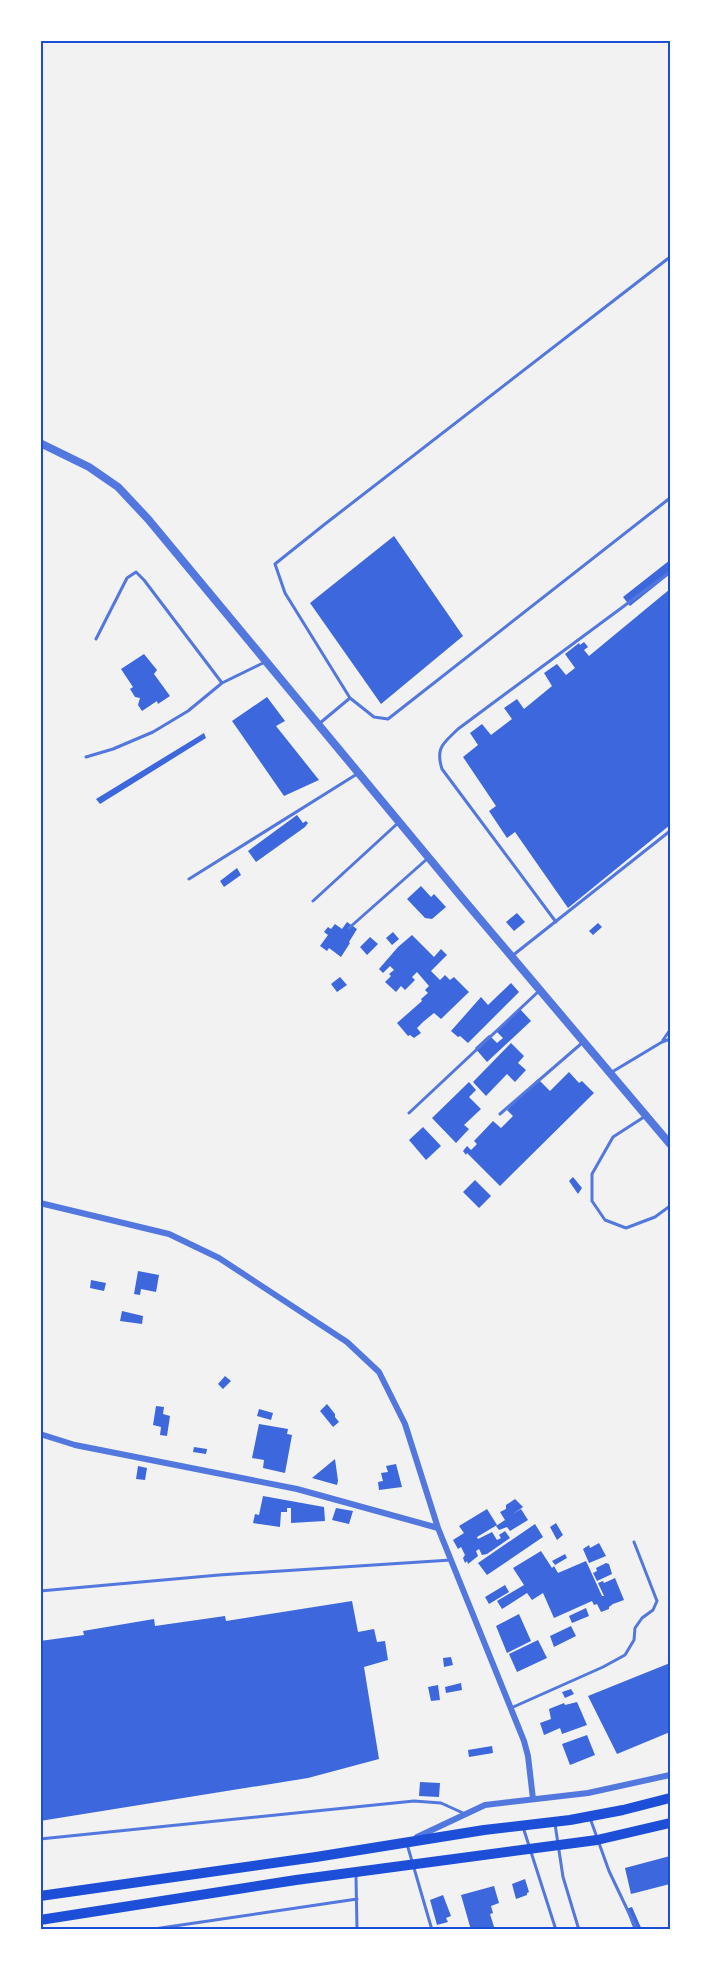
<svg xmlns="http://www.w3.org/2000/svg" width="711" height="1970" viewBox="0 0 711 1970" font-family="'Alegreya Sans',sans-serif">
<rect width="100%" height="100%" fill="#f2f2f2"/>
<path fill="#3d67dc" d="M394,536L463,636L381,704L310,603Z
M670,560V574L630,606L623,597Z
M670,589V825L568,908L515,832L507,838L489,811L496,806L463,757L478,745L470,733L482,724L491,735L512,719L504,708L517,699L524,709L552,686L544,673L557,664L566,675L575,668L565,654L579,643L580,645L584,642L588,647L584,650L589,656Z
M144,654L157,670L154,674L170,696L158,704L157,701L142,711L138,705L140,698L135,697L130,689L133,687L121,669Z
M267,697L285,721L276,726L319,780L284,796L232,721Z
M204,733L206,738L100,804L96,799Z
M297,815L303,823L306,821L308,823L305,827L256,862L248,851Z
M237,868L241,875L224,887L220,881Z
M421,886L431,897L434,894L446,907L432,919L425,918L407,899Z
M517,913L525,922L514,931L506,922Z
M347,922L357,929L349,942L350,943L341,957L329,948L327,951L320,946L328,935L324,932L328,927L331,929L335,924L342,929Z
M598,923L602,927L593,935L589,931Z
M393,932L399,939L392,945L386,938Z
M412,935L434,957L441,949L447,955L431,971L440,980L445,975L450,980L454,977L469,992L441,1019L434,1013L423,1022L417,1028L421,1033L414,1038L410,1035L408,1036L397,1023L422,1001L421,999L428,993L425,990L429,986L417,972L412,977L415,980L405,990L401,986L396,992L385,982L391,976L389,974L394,970L390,966L383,973L379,969L398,947Z
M370,937L378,944L367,955L360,947Z
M340,977L347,985L337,992L331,984Z
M511,983L519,992L468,1043L460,1036L458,1037L451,1031L481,997L488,1005Z
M520,1009L531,1021L487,1062L475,1048L489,1035L497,1043L503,1038L497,1032Z
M511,1043L524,1056L518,1063L526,1070L515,1082L507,1074L486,1096L473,1082Z
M569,1072L579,1083L582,1081L594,1093L500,1186L467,1153L466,1155L463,1151L467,1146L471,1150L477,1144L474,1141L493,1121L501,1128L513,1116L507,1110L538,1079L550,1091Z
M469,1082L476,1090L469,1097L481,1109L464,1125L469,1129L456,1143L432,1118Z
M423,1127L441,1146L426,1160L409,1140Z
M573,1177L582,1188L578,1194L569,1181Z
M475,1180L491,1196L479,1208L463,1192Z
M138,1271L159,1275L156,1292L141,1289L140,1295L134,1294Z
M91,1280L106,1283L104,1291L90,1288Z
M122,1311L143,1316L142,1324L120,1321Z
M225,1376L231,1381L223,1389L218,1384Z
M327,1404L335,1414V1417L339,1422L333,1427L320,1411Z
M156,1406L164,1407L163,1414L170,1416L167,1436L160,1435L161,1427L153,1425Z
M259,1409L273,1413L271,1420L257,1416Z
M259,1424L288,1429L287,1434L292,1435L285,1473L263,1468L264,1460L252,1458Z
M194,1447L207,1449L206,1454L193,1452Z
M335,1459L338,1481L337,1485L312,1478Z
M396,1464L402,1487L379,1490L378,1482L383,1481L381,1473L388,1472L386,1466Z
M138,1466L147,1468L145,1480L136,1479Z
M263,1496L324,1507L325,1521L291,1523V1508H287V1512H281L280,1527L253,1523L255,1514L259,1515Z
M515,1499L523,1507L513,1514L521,1509L528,1520L510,1531L507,1527L499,1530L496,1526L505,1520L500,1512L506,1509V1505Z
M336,1508L353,1511L349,1524L332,1520Z
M487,1509L497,1525L477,1537L478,1539L492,1532L497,1540L501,1538L499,1535L505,1531L510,1538L487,1554L482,1555L479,1549L476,1551L478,1556L468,1564L467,1561L465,1563L463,1558L465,1555L461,1547L458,1549L453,1540L464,1533L459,1526Z
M556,1523L563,1535L557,1540L550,1527Z
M535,1524L543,1537L487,1575L478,1563Z
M599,1543L606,1556L589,1563L583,1549L589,1545L590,1548Z
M541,1551L552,1568L554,1566L558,1573L586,1561L602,1596H604L598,1583L603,1581L604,1583L615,1578L624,1600L613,1604L609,1607V1609L601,1612L597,1604L594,1605L592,1601L554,1618L543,1593L532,1600L527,1593L502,1609L497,1601L524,1585L513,1568Z
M565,1554L567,1558L555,1565L552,1561Z
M606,1563L609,1564L612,1574L597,1581L593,1573L597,1571L596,1568Z
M505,1585L509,1592L489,1604L485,1597Z
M352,1601L358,1632L374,1629L377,1642L385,1641L388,1660L364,1667L379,1759L308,1778L40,1821V1641L84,1635L83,1631L154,1619L155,1626L225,1616L226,1621Z
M586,1608L589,1616L572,1623L569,1616Z
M519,1614L531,1641L507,1653L496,1626Z
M571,1626L576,1636L554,1647L550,1636Z
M538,1640L547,1658L517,1672L509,1654Z
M451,1657L453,1665L444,1667L443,1658Z
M670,1663V1732L617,1754L588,1696Z
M461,1683L462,1690L446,1693L445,1687Z
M438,1685L440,1700L431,1701L428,1687Z
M571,1689L574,1694L565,1698L562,1692Z
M577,1702L587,1725L562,1734L560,1728L544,1735L540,1723L551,1719L549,1709L564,1703L565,1705Z
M587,1735L595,1755L570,1765L562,1744Z
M492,1746L493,1753L469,1757L468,1750Z
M420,1782L440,1783L439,1797L419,1796Z
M670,1856V1884L631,1894L625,1868Z
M525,1879L529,1892L527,1893V1895L516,1899L512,1884Z
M494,1886L499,1903L491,1906L493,1913L490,1914L495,1930H471L461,1895Z
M443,1895L451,1916L446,1918L448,1922L437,1925L430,1900Z
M632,1907L642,1930H634L626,1909Z"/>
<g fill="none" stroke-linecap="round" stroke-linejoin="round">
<path stroke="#5277de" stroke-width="3" d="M96,639L127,578L136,572L144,580L222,683
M350,698L285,593L275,564L325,524L670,257
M320,723L350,698L374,717L388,719L670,498
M86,757L113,749L153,732L188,711L222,683L265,662
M189,879L357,774
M313,901L398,823
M556,922L442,769C435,747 444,743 458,729L670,572
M349,928L427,859
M512,956L670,831
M663,1040L670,1030
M612,1072L662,1042L670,1039
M409,1113L539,991
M500,1114L582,1043
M644,1117L613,1137L592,1174V1201L605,1220L626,1228L655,1217L670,1206
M40,1591L219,1575L451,1560
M511,1708L603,1667L625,1655L634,1640L635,1628L642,1618L653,1610L657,1601L634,1542
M590,1818L609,1871L637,1930
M555,1824L563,1877L579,1930
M523,1827L556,1930
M40,1839L414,1801L441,1803L463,1813
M407,1844L432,1930
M356,1876L357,1930
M147,1930L357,1899"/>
<path stroke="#5277de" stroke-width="6" d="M40,1203L169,1234L219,1258L347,1342L379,1372L405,1424L438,1528L524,1741L528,1756L533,1799
M40,1434L75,1445L297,1489L438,1528
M417,1837L485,1805L588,1793L670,1775"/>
<path stroke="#5277de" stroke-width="8" d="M40,443L89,467L118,487L148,519L463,899L670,1144"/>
<path stroke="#1d4ed8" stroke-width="10" d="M40,1896L316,1857L484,1830L570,1820L623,1810L670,1798
M40,1920L296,1880L597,1840L670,1823"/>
</g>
<rect width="711" height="1970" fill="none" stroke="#ffffff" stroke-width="84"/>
<rect x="42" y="42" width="627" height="1886" fill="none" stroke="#1d4ed8" stroke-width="2"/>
</svg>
